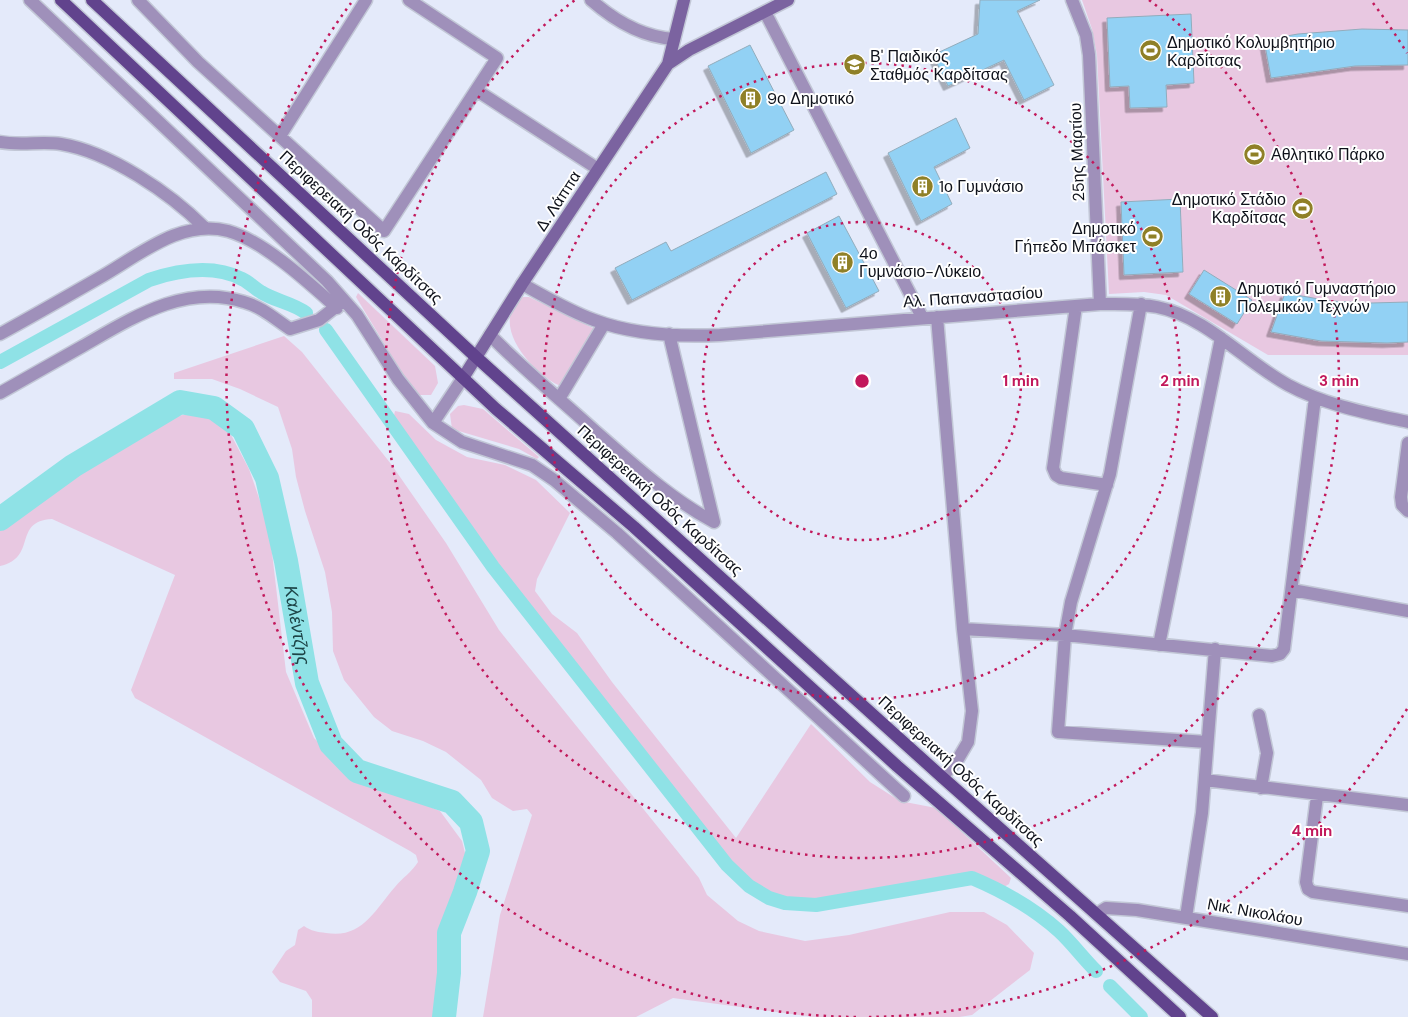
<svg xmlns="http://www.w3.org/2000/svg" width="1408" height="1017" viewBox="0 0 1408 1017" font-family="'DM Sans',sans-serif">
<defs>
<filter id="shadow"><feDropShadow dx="-4.5" dy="4.5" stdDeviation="0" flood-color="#0004"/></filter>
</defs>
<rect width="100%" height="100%" fill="#e4eafa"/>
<path fill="#e8c8e1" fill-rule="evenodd" d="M1082,0H1408V355H1268L1166,295L1144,292L1109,294L1097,55L1092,29ZM1191,14L1194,83L1166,85V107L1130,108L1129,86ZM1180,199L1183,272L1125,275L1121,202ZM1204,271L1252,300L1237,324L1189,294Z
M358,293L435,366L438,383L431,395H419L408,383L356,297Z
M523,297H529L597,330L563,387C535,377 486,323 523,297Z
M284,336L302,352L391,464L446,543L499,630L699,878L707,895L738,921L759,931L805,941L849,935L950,912H984L1007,925L1034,953L1030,970L972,1015L959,1017H814L673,998L636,1017H483L500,915L532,815L527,809L513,811L492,798L481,780L446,752L423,741L392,731L374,717L344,680L333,651L332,612L325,572L305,511L296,477L292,449L278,407L240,389L212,379H174V373Z
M464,405L483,409L539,457L537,459L519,449L452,429L450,414L458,406Z
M395,411L409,414L436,440L467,457L505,465L536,480L570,513L537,579L535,591L552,614L577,633L612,682L736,838L811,724L870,782L900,801L936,808L1011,878L1009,884L1004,887L970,875L815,903L771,894L747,880L721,853L495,562L393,420Z
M193,414L212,418L230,433L249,469L269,527L286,672L314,738L353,776L440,811L462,841L467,861L445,918L438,1017H312V1000L306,991L280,982L272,972L286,951L295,945L298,930L304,926C311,931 318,932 326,933C362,939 374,911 395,887C402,878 412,872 418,862L416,855L410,851L135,698L131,690L175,575L52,519C12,521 38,558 0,566V529L151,427L174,416Z"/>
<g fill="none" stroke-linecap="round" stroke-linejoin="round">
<path stroke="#8fe2e6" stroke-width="14" d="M326,330L493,567L727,865L749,886L769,898L785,903L816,905L972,878C1003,891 1033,908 1059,931C1072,943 1083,958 1096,971
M0,362L149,280C179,270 213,264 242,279C249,282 254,288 261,292C275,301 293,303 306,313
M1110,986L1141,1017"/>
<path stroke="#8fe2e6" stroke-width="24" id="s1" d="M0,519L73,466L180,402L214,408L243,429L267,478L286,561L307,683L331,744L357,771L452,802L471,822L478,851L465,892L449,933V973L444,1017"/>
</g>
<path fill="#92d1f4" stroke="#92acbc" filter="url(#shadow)" d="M980,0H1040L1017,11L1054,85L1024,100L1004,60L948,86L933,55L978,34Z
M1191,14L1194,83L1166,85L1167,107L1130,108L1129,86L1110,87L1107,18Z
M1362,29L1408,30V65L1355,66L1271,78L1264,40L1298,34Z
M750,45L794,130L751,153L708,66Z
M956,118L970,148L934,167L952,204L921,221L888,153Z
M826,172L837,194L632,300L615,268L666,242L671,251Z
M1180,199L1183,272L1124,275L1121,202Z
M839,216L879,291L846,308L807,233Z
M1204,270L1252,300L1237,324L1189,294Z
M1285,293L1330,301L1371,303L1408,302V342L1387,343L1321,341L1271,332Z"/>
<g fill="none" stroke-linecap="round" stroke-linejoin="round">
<defs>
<path id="street" d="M30,0L327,281L357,315L398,379L433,423L462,442L532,465L554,480L617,533L904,796
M138,0L198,62L384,231L497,58L409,0
M591,0C615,21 642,37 674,39
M1072,0L1086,35L1089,55L1100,304
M765,12L922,317
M476,90L598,169
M280,136L366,0
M0,142C20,146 41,141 61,144C110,152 170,193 205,228
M522,284C546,297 569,311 594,320C634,335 678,337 720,335L1100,304C1119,304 1138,303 1157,307C1207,317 1244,361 1288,385C1325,405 1367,413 1408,422
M1141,304L1110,474L1071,602L1065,635L1058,732L1207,742
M1076,306L1053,468L1056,475L1061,478L1107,485
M937,317L963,629L972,711L968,742L958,759L942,777
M0,334C33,316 66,297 99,278C138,256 181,218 228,231C264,241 309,283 337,308
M669,334L714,522
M490,335C523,369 560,399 595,431C633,464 669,498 714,522
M0,393C28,377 56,361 83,346C132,318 185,283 244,302C262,307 275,319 290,329L319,320L342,302
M559,399L604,324
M433,423L463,378
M1408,443L1401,497L1402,505L1408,511
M1292,590L1408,611
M963,629L1065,635L1272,656L1280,654L1284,649L1315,398
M1159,645L1221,338
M1259,715L1267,753L1261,788
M1205,780L1408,805
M1317,796L1306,882L1308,889L1313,892L1408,906
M1098,913L1106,908L1137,910L1408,954
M1186,917L1202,813L1215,649"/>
<path id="secondary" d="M668,64L689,50L788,0
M463,378L522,284L668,64L684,0"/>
<path id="primary" d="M61,0L496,409L634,527L897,766L1070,916L1180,1017
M92,0L476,357L942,777L1212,1017"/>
</defs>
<use href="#street" stroke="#c2c7d6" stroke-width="15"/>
<use href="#secondary" stroke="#c2c7d6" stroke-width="15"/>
<use href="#primary" stroke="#c2c7d6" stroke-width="15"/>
<use href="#street" stroke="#9f90ba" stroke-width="12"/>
<use href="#secondary" stroke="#7b63a0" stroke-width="12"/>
<use href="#primary" stroke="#61438d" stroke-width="12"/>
</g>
<g fill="none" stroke="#c2185b" stroke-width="2.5" stroke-dasharray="2.5 5">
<circle cx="862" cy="381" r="159"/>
<circle cx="862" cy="381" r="318"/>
<path d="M1149 0A477 477 0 1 1 575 0"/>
<path d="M1407 709A636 636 0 0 1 868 1017M856 1017A636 636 0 0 1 351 3M1373 3A636 636 0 0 1 1407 53"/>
</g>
<defs>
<symbol id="stadium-disc" viewBox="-11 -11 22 22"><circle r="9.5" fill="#8f8027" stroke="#fff"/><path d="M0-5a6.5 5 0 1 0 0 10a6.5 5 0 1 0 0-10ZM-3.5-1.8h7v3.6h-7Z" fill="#fff"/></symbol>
<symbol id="school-disc" viewBox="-11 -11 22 22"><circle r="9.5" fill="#8f8027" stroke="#fff"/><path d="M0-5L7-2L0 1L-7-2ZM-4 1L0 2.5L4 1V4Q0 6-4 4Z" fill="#fff"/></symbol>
<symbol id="building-disc" viewBox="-11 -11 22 22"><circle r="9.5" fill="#8f8027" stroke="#fff"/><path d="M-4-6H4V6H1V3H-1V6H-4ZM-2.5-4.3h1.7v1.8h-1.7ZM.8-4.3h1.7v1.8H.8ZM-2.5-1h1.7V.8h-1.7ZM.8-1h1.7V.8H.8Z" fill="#fff"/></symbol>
</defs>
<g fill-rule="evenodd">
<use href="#stadium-disc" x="1138" y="38" width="25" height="25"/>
<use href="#school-disc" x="842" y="52" width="25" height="25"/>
<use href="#building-disc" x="738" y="86" width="25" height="25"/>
<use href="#stadium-disc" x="1242" y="142" width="25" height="25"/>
<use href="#building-disc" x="910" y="174" width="25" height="25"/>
<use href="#stadium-disc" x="1290" y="196" width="25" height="25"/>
<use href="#stadium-disc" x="1140" y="224" width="25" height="25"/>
<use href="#building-disc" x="830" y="250" width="25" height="25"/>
<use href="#building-disc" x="1208" y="284" width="25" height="25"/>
</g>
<g text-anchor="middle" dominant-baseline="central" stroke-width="4" stroke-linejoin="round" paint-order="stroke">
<g font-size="16" fill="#0e111a" stroke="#fff" text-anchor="start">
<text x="1167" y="42">Δημοτικό Κολυμβητήριο<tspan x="1167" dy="18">Καρδίτσας</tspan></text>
<text x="870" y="56">Β' Παιδικός<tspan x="870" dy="18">Σταθμός Καρδίτσας</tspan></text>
<text x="767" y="98">9ο Δημοτικό</text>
<text x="1271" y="154">Αθλητικό Πάρκο</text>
<text x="939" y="186">1ο Γυμνάσιο</text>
<text x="1286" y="199" text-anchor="end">Δημοτικό Στάδιο<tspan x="1286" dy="18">Καρδίτσας</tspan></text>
<text x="1136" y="228" text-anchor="end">Δημοτικό<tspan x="1136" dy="18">Γήπεδο Μπάσκετ</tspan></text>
<text x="859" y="253">4ο<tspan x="859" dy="18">Γυμνάσιο-Λύκειο</tspan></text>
<text x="1237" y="288">Δημοτικό Γυμναστήριο<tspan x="1237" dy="18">Πολεμικών Τεχνών</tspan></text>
</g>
<g font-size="16" fill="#0e111a" stroke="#fff">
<text transform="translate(1077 152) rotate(-92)">25ης Μαρτίου</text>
<text transform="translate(558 201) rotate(-57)">Δ. Λάππα</text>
<text transform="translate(361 227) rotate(43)">Περιφερειακή Οδός Καρδίτσας</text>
<text transform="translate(973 297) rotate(-4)">Αλ. Παπαναστασίου</text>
<text transform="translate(660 500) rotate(42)">Περιφερειακή Οδός Καρδίτσας</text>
<text transform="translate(961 771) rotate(42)">Περιφερειακή Οδός Καρδίτσας</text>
<text transform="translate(1255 912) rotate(10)">Νικ. Νικολάου</text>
</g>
<g font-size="18" font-style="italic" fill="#1d4447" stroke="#fff">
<text stroke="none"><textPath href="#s1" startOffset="490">Καλέντζης</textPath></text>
</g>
</g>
<circle cx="862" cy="381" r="8" fill="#c2185b" stroke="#fff" stroke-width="2.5"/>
<g font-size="15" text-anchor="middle" font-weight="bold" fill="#c2185b" stroke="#fff" stroke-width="4" stroke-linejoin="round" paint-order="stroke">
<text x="1021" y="386">1 min</text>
<text x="1180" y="386">2 min</text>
<text x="1339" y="386">3 min</text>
<text x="1312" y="836">4 min</text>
</g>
</svg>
